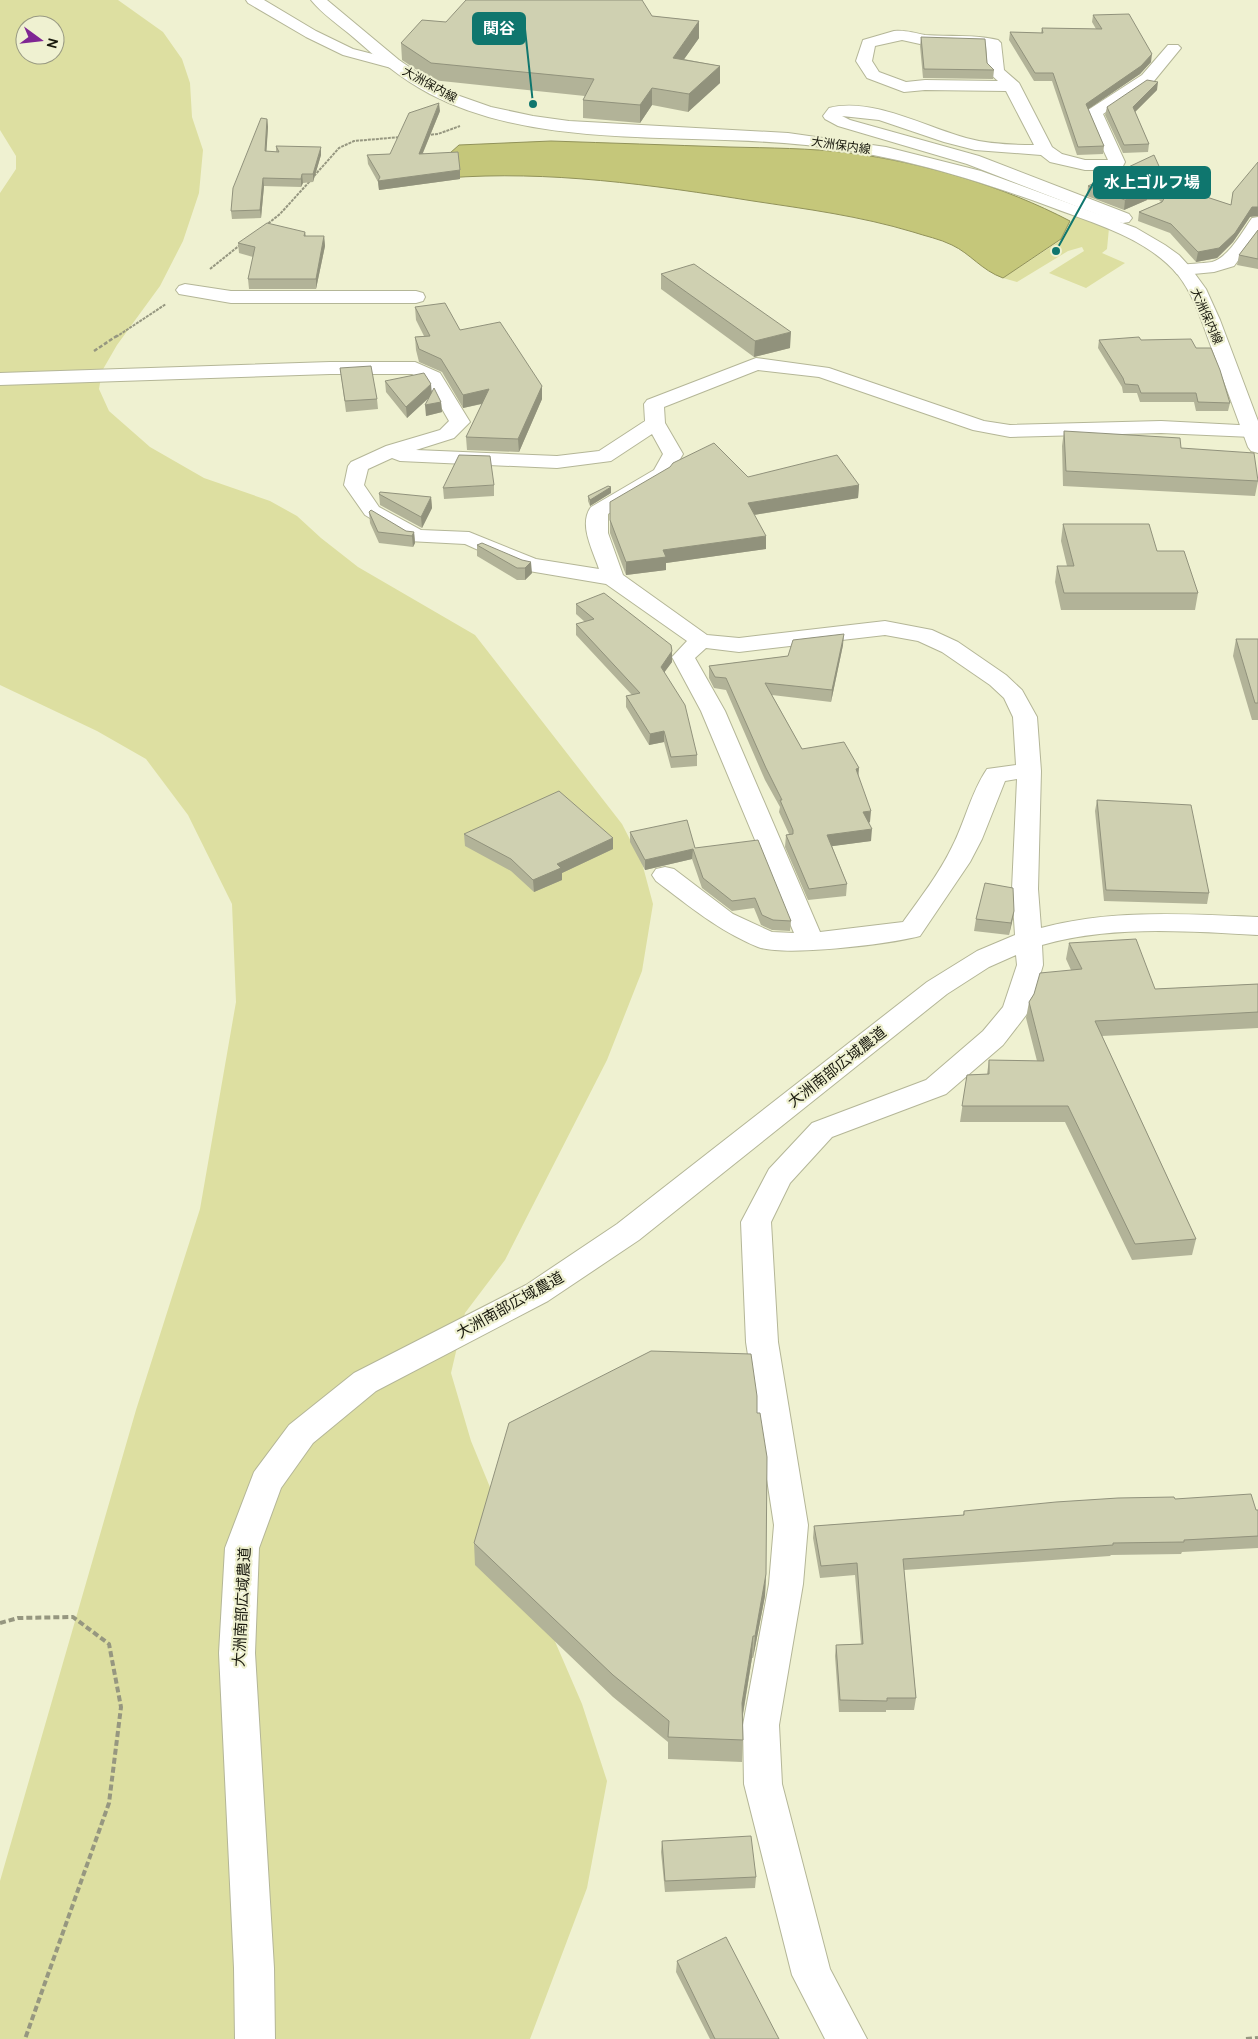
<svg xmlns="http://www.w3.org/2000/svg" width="1258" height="2039" viewBox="0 0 1258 2039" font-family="Cabin,'Noto Sans JP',sans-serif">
<rect width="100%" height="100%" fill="#eff1d1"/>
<path fill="#dddfa1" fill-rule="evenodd" d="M0,0H118L163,32L182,59L190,83L192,117L203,150L199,193L183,241L160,286L117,345L102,371L99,389L109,411L150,447L204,478L270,501L297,516L321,538L358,567L475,635L622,824L642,863L653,904L642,971L607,1060L505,1260L465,1313L451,1373L471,1441L522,1565L582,1704L607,1781L587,1888L530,2039H0V1881L136,1410L200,1209L236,1002L232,904L188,815L146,759L97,731L0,685V193L16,169V156L0,130ZM25,25H55V55H25Z
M1074,215L1109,228L1107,249L1102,253L1125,263L1086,288L1049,273L1084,251L1082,247L1068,251L1017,282L1003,278L1061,240Z"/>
<path fill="#c5c77a" stroke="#919259" d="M551,141C610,143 669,145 729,147C769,148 810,148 850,153C925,163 1003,186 1070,221L1061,239L1003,278C981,270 971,254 952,245C940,239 925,236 913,232C860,216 806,209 753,201C653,185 548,170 447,178L450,153L459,145Z"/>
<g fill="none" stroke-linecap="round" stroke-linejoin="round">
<defs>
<path id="minor" d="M246,0H264L316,31L353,49L400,61L403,64L400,67L395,69L343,55L306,37L248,3Z
M894,31C906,30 914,33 925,35C950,37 974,34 998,40L1001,43L1004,70L1019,83L1052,147L1062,154L1085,160H1108L1086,113L1088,110L1142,75L1168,45H1178L1181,48L1154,81L1103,114L1125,162L1123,166L1109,170H1085L1050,162L1041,155L975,150L944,142L879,120L842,116L850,120L979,156L1129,214L1132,218L1129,222L1123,223L1117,222L967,164L838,126L825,119L823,116L829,108C872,97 925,127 966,138C988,144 1012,145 1034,145L1006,91L925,90L904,92L867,78L856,61L863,40ZM902,40L920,44L986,46L988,72L998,81L925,80L906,82L879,72L872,61L875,46Z
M1258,217V234L1234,266L1214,272L1183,275L1177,274L1174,270L1177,266C1188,263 1201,264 1212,262C1229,257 1242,232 1252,218Z
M185,284L231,291H416L423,293L425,297L423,301L416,303H231L179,294L176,290L179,286Z
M756,358L829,368L984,421L1010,425L1161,421L1258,426V436L1252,437L1161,433L1010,437L973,430L819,377L758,370L664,407L665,423L683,454L669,478L608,514V533L623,575L707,635L739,638L885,621L932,630L958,642L1006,675L1022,690L1037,717L1041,771L1038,889L1041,928C1111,909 1186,914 1258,917V935C1187,931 1111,925 1042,945L1043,965L1030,1010L1003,1045L946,1094L832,1137L790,1183L771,1222L778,1342L808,1525L803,1584L779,1725L782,1784L830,1969L867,2039H825L792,1975L744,1784L743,1725L769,1584L774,1525L746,1342L741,1222L769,1169L812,1123L926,1080L983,1031L1003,1007L1017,965L1016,955L989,967L947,994L639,1240L548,1301L376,1391L313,1443L281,1488L259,1548L255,1653L274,1968L275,2039H235L234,1968L219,1653L225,1548L254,1472L289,1425L354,1373L526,1285L617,1224L927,982L977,951L1015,935L1012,889L1017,779L1005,781L982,839L970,862L920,936C890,944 785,957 758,947C719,931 689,906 656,881L652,875L656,869L665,867L674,869L733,914L772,932L794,933L701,711L672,657L687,641L606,584L523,570L465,544L408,541L365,515L344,485L348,466L351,462L386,446L440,430L449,421L426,381L412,374H330L0,385V373L330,362H415L440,373L470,422L454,438L416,450L557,456L599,451L645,421L644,404L647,400ZM652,434L663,454L654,470L591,507C578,524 593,551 599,569L536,559L469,532L421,530L379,507L364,485L368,469L392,458L400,461L557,468L611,461ZM885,635L918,641L942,652L990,685L1004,698L1013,717L1016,765L987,769C971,792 965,822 952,847C939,874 920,898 903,922L820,932L725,711L695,658L706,648L739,652Z"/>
<path id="major" d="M311,0H327L399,60L431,82L454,94L491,107L533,116L569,121L788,133L886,147L981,171L1136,228L1165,245L1179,255L1190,267L1206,289L1220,320L1258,421V453L1251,451L1248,447C1235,412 1222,376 1209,341C1201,319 1193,294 1178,275C1147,238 1095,224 1051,207C969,177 893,154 806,145C686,132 539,151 430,94C401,79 377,58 353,37C339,25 322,14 311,0Z"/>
</defs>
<use href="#minor" stroke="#b4b697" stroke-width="2"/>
<use href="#major" stroke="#b4b697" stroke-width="2"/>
<path stroke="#969780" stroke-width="2" stroke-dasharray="3 1" stroke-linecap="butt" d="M427,135L438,134L460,126
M314,176L339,148L354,141L401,137
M265,226L280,214L310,181
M210,269L240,245
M116,337L166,304"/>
<path stroke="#969780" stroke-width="2.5" stroke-dasharray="4 2" stroke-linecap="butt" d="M94,351L118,335"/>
<path stroke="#969780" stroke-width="4" stroke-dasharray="6 3" stroke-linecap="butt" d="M0,1623L18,1618L73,1617L109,1644L121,1707L109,1803L25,2039
M1246,2039L1258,2038"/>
<use href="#minor" fill="#fff" fill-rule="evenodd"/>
<use href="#major" fill="#fff" fill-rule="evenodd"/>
</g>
<path fill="#b2b398" d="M1093,15L1151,62L1140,74L1088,109L1104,146L1103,154L1077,155L1052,81H1034L1009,40L1010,32L1041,33L1042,28L1096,29L1092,22Z
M652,16L699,21V38L684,59L720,66V83L688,112L652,105L640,123L583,118V100L585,96L432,80L402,60L401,43L446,22Z
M921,37L987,63L994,70L993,79L923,78L920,46Z
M1157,90L1135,112L1149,144L1148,152L1123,153L1105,115L1107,107Z
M440,111L423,153L460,179L379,190L378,182L368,164L367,155L390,154Z
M267,119L268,127L266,151L276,152V146L321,155L313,182L303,183L301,187L264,186L261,218L232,219L231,211Z
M1167,184L1231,205L1233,192L1250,217L1233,242L1217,258L1196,262L1170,233L1138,221L1139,212L1161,202L1159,200H1147L1124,210L1087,196L1088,186Z
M1258,230V269L1237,265L1239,255Z
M305,232L306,236H324L325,246L316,289H249L248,279L253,257L239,253L238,243Z
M661,274L790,348L754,357L661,289Z
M415,307L460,330L542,386V399L519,452L467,450L466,437L482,404L463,408L442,372L419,362L416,350L415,337L424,336L416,320Z
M1099,340H1141L1196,348L1230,403L1228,411H1196L1194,402H1140L1137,393H1123L1122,387L1098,348Z
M340,368L377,399L378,409L346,412Z
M385,381L432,392L441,402L442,412L426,416L429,397L407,418L386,392Z
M1064,431L1181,448L1258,481L1255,496L1063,486L1062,446Z
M748,477L859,485L858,498L754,515L766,549L666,563V570L626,575L610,533V502Z
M494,485V496L444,499L443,488Z
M611,487V493L590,506L588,501V496Z
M379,494L431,497L432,508L422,528L380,505Z
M369,512L406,531L414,532L415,543L413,547L379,543L370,523Z
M1063,524L1157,551L1198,593L1195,610H1061L1055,582L1057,566H1067L1061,541Z
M477,545L522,560L532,573L525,580H517L477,556Z
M576,604L672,651V662L664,672L697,755V766L671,768L664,742L649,745L626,707V696L632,695L576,635V624L585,622L576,614Z
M1236,639H1258V720H1252L1233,656Z
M843,645L831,702L772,695L802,749L858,776L870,822L869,823L871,841L832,846L847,884L846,896L808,900L785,847L786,835L789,834L779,812L780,807L765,780L726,690L714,688L709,678V666L788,656Z
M1097,800L1209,893L1207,904L1104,901L1095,811Z
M630,832L695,848L791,921L790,931L772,930L761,925L754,908L732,911L702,888L692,859L645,870L630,842Z
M464,834L613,838V849L562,873V880L534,892L511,871L465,846Z
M1014,911L1009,935L974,931L976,919Z
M1069,943L1155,989L1258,984V1028L1102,1036L1196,1239L1192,1255L1132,1260L1065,1122H960L967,1075L987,1074L989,1060L1037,1061L1026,1018L1029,1002L1034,994L1071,970L1066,959Z
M757,1413L766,1574L765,1596L753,1658H752L743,1715V1740L742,1762L668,1759V1742L613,1697L475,1565L474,1543Z
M1175,1499L1256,1510H1258V1548L1182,1552L1181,1554L1111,1555L1110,1556L904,1570L916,1698L914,1710H886V1712H839L835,1656L836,1645L861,1644L855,1575L820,1578L813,1538L814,1526L963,1515L964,1511Z
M662,1841L756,1877L755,1888L665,1892L661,1852Z
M677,1961L779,2039H710L676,1972Z"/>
<path fill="#91927c" d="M699,21V38L673,75V58Z
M1152,54L1151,62L1140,74L1084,112L1086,104Z
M720,66V83L688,112L689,94Z
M1158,82L1157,90L1132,115L1133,107Z
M652,88V105L640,123V105Z
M439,103L440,111L419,162V154Z
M267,119L268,127L266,159L265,151Z
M321,147V155L313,182V174Z
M460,170V179L379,190L378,181Z
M302,174L303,183L301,187V179Z
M263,178L264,186L261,218L260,210Z
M1148,191L1147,200L1124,210L1125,200Z
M1252,207H1258V216L1250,217L1233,242L1217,258L1196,262L1198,252Z
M324,236L325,246L316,289V279Z
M791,332L790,348L754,357L755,341Z
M431,384L432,395L407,418L406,407Z
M542,386V399L519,452L518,439Z
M489,389V402L463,408V395Z
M441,402L442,412L426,416L425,405Z
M859,485L858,498L747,516L748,503Z
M611,487V493L590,506V500Z
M431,497L432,508L422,528L421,517Z
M414,532L415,543L413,547L412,536Z
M766,536V549L666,563V570L626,575V562L663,550Z
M531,562L532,573L525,580V568Z
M844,634L843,645L831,702L832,690Z
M672,651V662L661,677V667Z
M664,731V742L649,745L650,734Z
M859,768L858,780L856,769Z
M871,811L870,822L862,824L863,812Z
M872,829L871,841L826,847L827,835Z
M613,838V849L562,873V880L534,892L533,880L557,864Z
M693,849L692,859L645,870V860Z
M1014,911L1012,923L1009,935L1011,923Z
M766,1574L765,1596L753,1658L755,1636Z
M753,1636L752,1658L741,1725L742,1703Z"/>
<path fill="#cfd0b1" stroke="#91927c" d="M466,0H642L652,16L699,21L673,58L720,66L689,94L652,88L640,105L583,100L594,79L431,63L401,43L422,20L446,22Z
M1129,14L1152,54L1141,66L1086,104L1104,146L1078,147L1053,73H1035L1010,32L1043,33L1042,28L1102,29L1093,15Z
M921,37L985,39L987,63L994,70L924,69Z
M1147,80L1158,82L1133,107L1149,144L1124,145L1107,107Z
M439,103L419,154L458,152L460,170L378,181L380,177L367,155L390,154L409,113Z
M261,118L267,119L265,151L279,152L276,146L321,147L313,174H302L301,179L263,178L260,210L231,211L233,188Z
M1154,155L1167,184L1231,205L1233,192L1258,162V207H1252L1235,233L1219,248L1198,252L1171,224L1139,212L1162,202L1165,197L1161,191H1148L1125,200L1088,186Z
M267,223L305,232L304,236H324L316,279H248L255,247L238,243Z
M1258,230V259L1239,255Z
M694,264L791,332L755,341L661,274Z
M445,303L460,330L500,322L542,386L518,439L466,437L489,389L463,395L441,359L419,349L415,337L430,336L415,307Z
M1139,337L1141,340L1191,339L1196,348H1211L1220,370L1230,403L1198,402L1196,393H1141L1138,385L1125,384L1123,378L1099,340Z
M371,366L377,399L345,401L340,368Z
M424,373L431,384L406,407L385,381Z
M434,388L441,402L425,405Z
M1064,431L1180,438L1181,448L1254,453L1258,481L1066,471Z
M714,443L748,477L837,455L859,485L748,503L766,536L663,550L666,557L626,562L610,520V502L670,467L673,463Z
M459,455L490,456L494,485L443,488Z
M608,486L611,487L590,500L588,496Z
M380,492L431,497L421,517L379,494Z
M371,510L406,531L414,532L412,536L378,532L369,512Z
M1063,524H1149L1157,551H1184L1198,593H1064L1057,566H1074Z
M482,543L522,560L531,562L525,568H517L477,545Z
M604,593L671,645L672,651L661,667L685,705L697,755L671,757L664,731L650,734L626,696L640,693L576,624L594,619L576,604Z
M844,634L832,690L765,683L802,749L844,742L859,768L856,769L871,811L863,812L872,829L827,835L847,884L809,889L786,835L793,834V830L780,800H782L766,768L726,678L715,677L709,666L788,656L793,640Z
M1236,639H1258V703H1255Z
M559,791L613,838L557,864L561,868L533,880L511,859L464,834Z
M1097,800L1191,805L1209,893L1106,890Z
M687,820L695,848L758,840L791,921L773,920L762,915L755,898L732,901L703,878L693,849L645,860L630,832Z
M985,883L1013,888L1014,911L1011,923L976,919Z
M1136,939L1155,989L1258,984V1012L1095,1021L1196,1239L1135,1244L1068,1106H962L967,1075L989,1074V1060L1044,1061L1029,1002L1034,994L1040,973L1082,969L1069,943Z
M651,1351L751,1354L757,1396V1413H760L767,1457L766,1574L755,1636H753L742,1703L743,1740L668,1737L669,1721L613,1675L474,1543L509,1423Z
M1251,1494L1256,1510H1258V1536L1184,1540V1542L1113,1543V1545L903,1559L916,1698H887V1701L840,1700L836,1645L863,1644L857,1563L821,1566L814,1526L964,1515V1511L1056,1502L1118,1498L1174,1497L1175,1499Z
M751,1836L756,1877L665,1881L662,1841Z
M726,1937L779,2039H715L677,1961Z"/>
<g text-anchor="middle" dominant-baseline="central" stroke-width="4.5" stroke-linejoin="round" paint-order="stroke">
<g font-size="12" fill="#18180d" stroke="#eff1d1">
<text transform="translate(430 84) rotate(29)">大洲保内線</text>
<text transform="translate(841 145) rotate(8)">大洲保内線</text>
<text transform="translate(1207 316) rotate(66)">大洲保内線</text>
</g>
<g font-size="15" fill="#18180d" stroke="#eff1d1">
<text transform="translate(837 1067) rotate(-38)">大洲南部広域農道</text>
<text transform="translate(510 1305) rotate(-29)">大洲南部広域農道</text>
<text transform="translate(242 1607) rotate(-87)">大洲南部広域農道</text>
</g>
</g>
<path fill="none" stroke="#0f766e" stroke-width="2" d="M533 104L525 29M1056 251L1094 182"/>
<g fill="#0f766e" stroke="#eff1d1" stroke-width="2">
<circle cx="533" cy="104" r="5"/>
<circle cx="1056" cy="251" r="5"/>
</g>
<g fill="#0f766e" stroke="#0f766e" stroke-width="2">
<rect x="473" y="13" width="52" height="31" rx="5"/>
<rect x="1094" y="167" width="116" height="31" rx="5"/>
</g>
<g font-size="16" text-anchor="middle" font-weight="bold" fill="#fff">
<text x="499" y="34">関谷</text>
<text x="1152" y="188">水上ゴルフ場</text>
</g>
<g transform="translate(40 40) rotate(105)"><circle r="24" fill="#eff1d1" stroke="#999a83"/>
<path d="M0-4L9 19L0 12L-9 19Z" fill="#7f2693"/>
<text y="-8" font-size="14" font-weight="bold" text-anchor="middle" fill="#18180d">N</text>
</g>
</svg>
